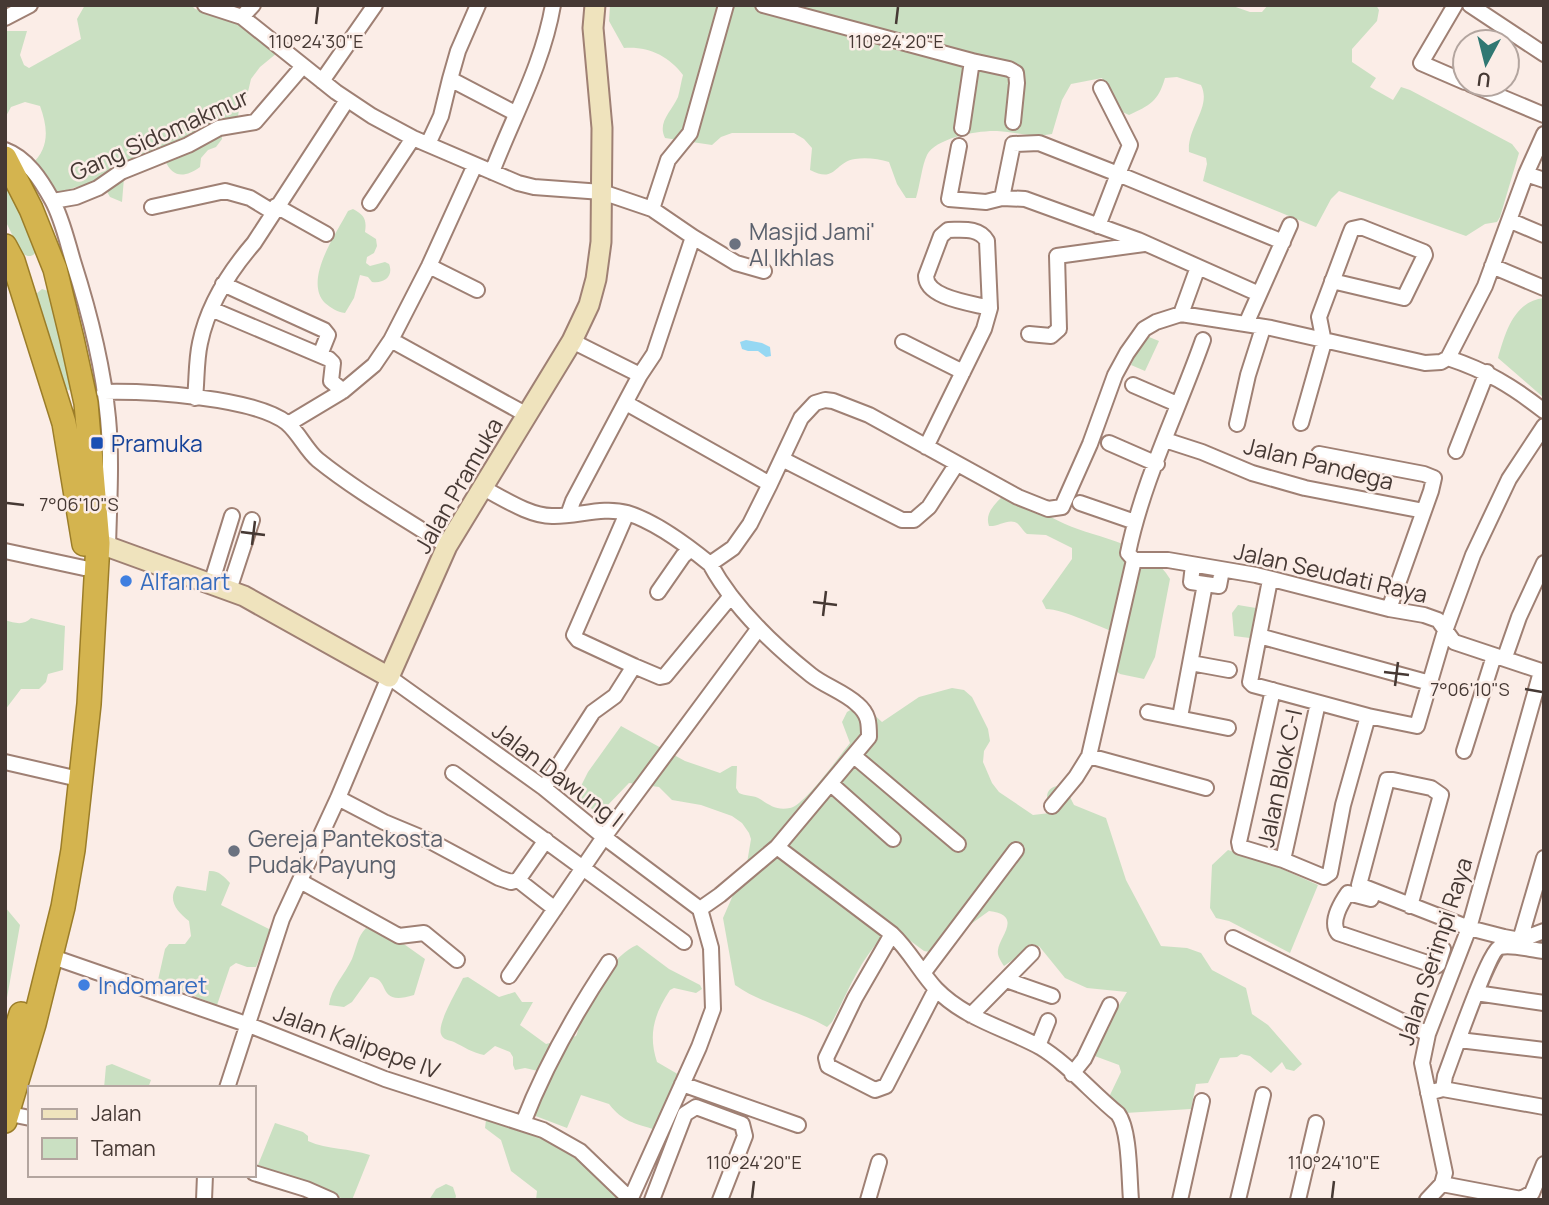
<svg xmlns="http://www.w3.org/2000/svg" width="1549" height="1205" viewBox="0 0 1549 1205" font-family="Manrope,sans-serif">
<rect width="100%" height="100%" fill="#fbede7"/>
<path fill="#cae0c2" d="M85,5H191L195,9L240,21L277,53L260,67L251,79L247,96L240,104L238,116L222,132V139L216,147L208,150L201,158L200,167C185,178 172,178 165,160L124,178L122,202L110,197L105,188C82,182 75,188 54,194L31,165C50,148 48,128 40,106L25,102L11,107L5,118V31H27L20,55L24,65L29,68L81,39L77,19Z
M610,5H1230L1250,12H1262L1268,5H1376L1379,10L1377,21L1352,49V62L1376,78L1370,87L1393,100L1401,87L1410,90L1512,144L1519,153L1500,217L1497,222L1485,224L1466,236L1339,191L1331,199L1316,227L1203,181L1207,164L1206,158L1189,152C1187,127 1212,107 1201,85L1177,77L1165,78C1158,102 1150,105 1129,115L1118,110L1102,78L1071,84L1062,100L1052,134C1033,138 1016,132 997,131C979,130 935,138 927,155C922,165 920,185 916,198H906L897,184L889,162C879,159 866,157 855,159C834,162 836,184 810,170L812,148L804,139L794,133H732L721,137L712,145L665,138C657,122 672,111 678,97C680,90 681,82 683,75C669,56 648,46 624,48L609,21Z
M5,181L37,250C33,258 28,257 21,253L5,220Z
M353,209C364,215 367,219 365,232L376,239L377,246L374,253L367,257L366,263L370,266L385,262L389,264C394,276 384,284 372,282L368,277L360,275L354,298L345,313C337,312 331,308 325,303C303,280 336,234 348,211Z
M42,289L51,292L72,388L71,391L66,389L36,298V294Z
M1544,298V398L1498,358C1505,333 1514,301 1544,298Z
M1144,335L1159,341L1145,371L1131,365Z
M1006,493C1026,503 1045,515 1065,524C1099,539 1150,544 1170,579L1155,657L1144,679L1120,674L1115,670L1120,634C1101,628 1063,609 1046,609L1042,601L1072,559V548L1046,535L1027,534C1024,532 1022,528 1019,525C1011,516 999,527 989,526C984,512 997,502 1006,493Z
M1238,605L1256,608L1250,638L1234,636L1232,613Z
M31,618L65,626L63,670L48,674L46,682L39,689H21L5,710V620C15,623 23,626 31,618Z
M952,688L964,690L972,697L988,729L990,741L984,751L983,762L992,783L999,792L1033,815L1050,813C1043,789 1048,786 1071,784L1069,795L1074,805L1106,818L1126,880L1161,946L1187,948L1201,953L1212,970L1246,988L1252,1014L1268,1025L1302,1064L1294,1071L1286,1069L1282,1062L1271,1073L1250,1056L1241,1054L1237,1057L1220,1058L1208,1083L1196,1084L1191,1109L1125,1113L1109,1097L1121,1072L1119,1065L1092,1055L1109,1028L1113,1015L1127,992L1087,988L1065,978L1039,946L1031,947L1004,966C1001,961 997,956 998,950C999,937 1024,915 989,911L964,929L955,944L930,952L924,951L893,928C862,952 850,989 832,1022L827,1027C798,1010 763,1005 735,985L723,918L747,863L751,839L749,833L742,823L732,816L701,805L672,800L659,787L629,783L604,809L598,811L587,807L578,792L588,772L621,726L685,761L720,773L732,766H737L736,788L739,793C745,796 754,795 760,799C769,805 777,811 790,808C804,806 840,755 850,743L842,722L847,712L852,709L872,713L882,722L919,697Z
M1228,850L1271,864L1318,885L1290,953L1229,921L1216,918L1210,908L1212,865Z
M209,871C218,870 224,876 230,883L221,905L271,930L256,967H247L236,963L230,967L217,1005L161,983L158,980L165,949L169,944H185L191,936L189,921C177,912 167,900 177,886L206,891Z
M5,907L20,925L5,1009Z
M366,928L401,942L425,959L414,995C375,1007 392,978 370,977L352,1002L344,1007L329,1005C331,988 345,974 352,959C357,947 357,937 366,928Z
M637,945L669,969L700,985L702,989L696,993L674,988L670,990C654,1014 648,1035 657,1062L681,1076L656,1130C634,1123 623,1122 609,1104L581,1095L567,1128L533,1115L538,1071L525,1068L515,1070L513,1065V1057L510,1052L495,1046L484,1055C473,1053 464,1047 454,1042C449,1040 443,1040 441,1034C437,1023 458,989 463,978L468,977L499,997L515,992L522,1002H533L520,1025L546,1044L576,1036C579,1030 578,1026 580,1020C587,997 614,954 637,945Z
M112,1064L151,1080L148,1088H104L106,1066Z
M486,1120L542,1134L570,1152L620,1200H536L537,1191L511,1171L501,1140L485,1128Z
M275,1123L303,1132L308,1136V1141C328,1150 349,1148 370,1155L352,1200H346L258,1165Z
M446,1184L453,1187L456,1196L455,1200H429L436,1189Z"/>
<path fill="#96d8f3" d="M746,340L762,343L770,347L771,356L766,357L758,351H748L742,349L740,342Z"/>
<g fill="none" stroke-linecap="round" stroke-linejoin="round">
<defs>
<path id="minor" d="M205,5L242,17L336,92L372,116L413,138L518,183L534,187L602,192L652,209L693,237L654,354L640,375L573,501L568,515
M478,5L458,51L450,79L515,113
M763,5L972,61L962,128
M1455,5L1421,63L1465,82
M1470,5L1544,54
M242,17L253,5
M5,18L30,5
M972,61L1009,69L1016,73L1017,83L1013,122
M322,81L375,5
M1470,84L1544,115
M428,144L441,116L450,79
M959,146L949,199L986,202L1002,198L1025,199L1138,240L1259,294
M5,150C27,158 41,180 52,200C62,218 67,241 73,261C89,311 103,365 108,418C112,460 109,504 108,547
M492,172C513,117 543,64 553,5
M1526,174L1544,180
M1002,198L1013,144L1039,143L1118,174L1130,145L1101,88
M53,201L76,197L98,188L121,172L188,145L219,128L255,122L303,66
M370,203L413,138
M276,206L326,234
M152,207L225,191L250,198L273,212
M652,209L668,160L690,133L726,5
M1511,221L1544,235
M1098,226L1118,174L1283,242
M693,237L736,263L764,271
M429,266L477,290
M1492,266L1544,288
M223,284L324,330L328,335L320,355
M211,309L329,359L333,363L331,381L343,391
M1181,314L1198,267
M1246,324L1290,225
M1029,334L1051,336L1059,329L1057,256L1144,244
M391,340L527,415
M1203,340C1178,411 1143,480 1128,553L1134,560H1168L1256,575L1389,609L1424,615L1438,620L1454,642L1544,672
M572,341L640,375
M903,342L963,372
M1448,358C1487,371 1512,386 1544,411
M1133,385L1177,404
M104,392C146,391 254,397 287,423C299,433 306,450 318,460C358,492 404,518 447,546
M195,398C197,380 196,361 200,343C208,304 229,272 254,243L347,100
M626,403L770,484
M1301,423L1324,342L1319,317L1350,234L1352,229L1361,227L1424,252L1425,255L1404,298L1332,281
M288,424L343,391L374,365L391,340L429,266L475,165
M1237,424L1248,375L1263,328
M1165,440L1202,452L1252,473L1305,488L1424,511
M1109,443L1157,464
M926,447L984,329L990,308L987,241C979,227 962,230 948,230L941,236L926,276C926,298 971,303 990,308
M1456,451L1487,372
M1319,454L1424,474L1434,478L1431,491L1389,609
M782,459L902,520H914L929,507L956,465
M483,488C503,498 529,516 552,516C576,517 603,506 627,513C654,521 688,546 710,564L733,548L750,524L770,484L801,418L815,403L825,400L833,401L869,415L1018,497L1048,509L1062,507L1090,444L1115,375L1127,353L1144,329L1156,322L1181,314L1271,328L1425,363L1441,362L1448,358L1485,286L1526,174L1544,134
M1080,503L1135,522
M627,513L574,635L578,640L634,666
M5,551L84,568
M1193,565L1191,582L1219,586L1222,570
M211,584L232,516
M229,590L252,520
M658,592L683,556L691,549
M1259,636L1270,580
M1505,657L1519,617L1544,563
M1191,663L1229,670
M1430,683L1259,636L1250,682L1253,685L1368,716L1417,726L1445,631L1473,555L1509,479L1544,426
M1273,690L1239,842L1240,847L1283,860
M1318,703L1283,860L1324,877L1330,873L1343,805L1368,716
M1148,712L1228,728
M1180,717L1205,584
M1464,751L1494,656
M854,756L958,844
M1089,756L1134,560
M5,762L83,780
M453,773L684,942
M831,784L893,839
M544,788L593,712L615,696L634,666L660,677L665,676L731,596
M338,798L384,822L432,842L499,878L511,882L518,880L546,840
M1052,806L1076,777L1089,756L1206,788
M777,847L892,934C910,951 920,972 936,989C965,1019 1005,1028 1040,1047C1067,1063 1092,1093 1118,1114C1130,1130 1129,1178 1131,1200
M518,880L555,909
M300,881L399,936L424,933L457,960
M1371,899L1348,893C1341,903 1330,922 1338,933L1436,966L1438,965L1443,949
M1410,906L1441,795L1431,788L1393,780H1387L1359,885L1469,928L1504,937L1520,940L1544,931
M700,909L720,895L777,847L869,737C869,723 869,714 857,704C844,692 825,686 811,675C772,644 734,608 710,564
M892,934L855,998L826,1058L828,1066L875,1090L886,1086L936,989
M1233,938L1428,1034
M1520,940L1544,858
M50,956L249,1025L385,1079L543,1130L580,1151L631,1200
M924,972L1016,850
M509,976L604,837L759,628
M1006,980L1052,996
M1476,993L1544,1003
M971,1015L1032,953
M1459,1040L1544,1050
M1038,1046L1048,1021
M1072,1074L1084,1059L1110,1005
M682,1084L798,1125
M227,1088L282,919L338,798L389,677L544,788L604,837L700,909
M1443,1089L1544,1107
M1428,1093L1443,1089L1445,1076C1452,1058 1489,950 1500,947C1513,944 1531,950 1544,951
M5,1113L30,1118
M523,1123C545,1066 575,1013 609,962
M254,1173L306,1189L331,1200
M1442,1184L1521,1199L1532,1193L1544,1164
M204,1200L205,1175
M630,1200L699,1047L713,1009L711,948L700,909
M652,1200L685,1114L696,1107L742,1124L745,1136L720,1200
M868,1200L879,1162
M1180,1200L1202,1101
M1238,1200L1263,1095
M1298,1200L1316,1123
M1427,1200L1442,1184L1445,1173L1422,1063L1428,1034L1469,928L1541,672"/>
<path id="secondary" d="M98,543L244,596L389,677L447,546L572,341L589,305L596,279L601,242L602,128L593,28L595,5"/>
<path id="trunk" d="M5,158L31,209L55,269L72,339L86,403L98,543L89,704L73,850L63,907L34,1024L5,1121
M5,246L13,261L64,423L84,544
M5,1065L21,1014"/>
</defs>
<use href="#minor" stroke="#9f8074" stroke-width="18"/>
<use href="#secondary" stroke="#9f8074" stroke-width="23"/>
<use href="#trunk" stroke="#9b7d29" stroke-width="26"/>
<use href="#minor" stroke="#fff" stroke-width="14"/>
<use href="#secondary" stroke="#efe3bd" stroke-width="19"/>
<use href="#trunk" stroke="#d4b44f" stroke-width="23"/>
</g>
<path fill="none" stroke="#463934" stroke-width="2.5" d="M316,24L318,7M896,24L898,7M7,503L24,505M241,532L265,535M252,545L255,521M813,602L837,605M823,616L826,591M1384,672L1409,675M1395,686L1398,662M1525,689L1542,692M752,1198L754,1181M1332,1198L1334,1181"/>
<g fill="#6b7280" stroke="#fbede7" stroke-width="2.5">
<circle cx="735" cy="244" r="7"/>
<circle cx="234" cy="851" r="7"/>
</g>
<rect fill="#1a4fb4" stroke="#fbede7" stroke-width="2.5" x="90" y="436" width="14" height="14" rx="3.5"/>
<g fill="#3f7fe0" stroke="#fbede7" stroke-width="2.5">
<circle cx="126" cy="581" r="7"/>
<circle cx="84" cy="985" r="7"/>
</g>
<g text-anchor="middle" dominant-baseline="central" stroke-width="5" stroke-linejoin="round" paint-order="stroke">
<g font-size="23" fill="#463934" stroke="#fbede7">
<text transform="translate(159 134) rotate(-24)">Gang Sidomakmur</text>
<text transform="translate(1319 463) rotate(14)">Jalan Pandega</text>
<text transform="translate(458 485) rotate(-60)">Jalan Pramuka</text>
<text transform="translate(1331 572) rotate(13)">Jalan Seudati Raya</text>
<text transform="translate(558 774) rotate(37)">Jalan Dawung I</text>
<text transform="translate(1279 778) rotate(-78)">Jalan Blok C-I</text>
<text transform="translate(1434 951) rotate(-72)">Jalan Serimpi Raya</text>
<text transform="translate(357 1041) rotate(20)">Jalan Kalipepe IV</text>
</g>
<g font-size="23" fill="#5b616d" stroke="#fbede7" text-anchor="start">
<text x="749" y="231">Masjid Jami'<tspan x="749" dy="26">Al Ikhlas</tspan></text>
<text x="248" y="838">Gereja Pantekosta<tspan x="248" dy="26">Pudak Payung</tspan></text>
</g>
<g font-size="23" fill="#164399" stroke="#fbede7" text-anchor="start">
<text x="111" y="443">Pramuka</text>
</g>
<g font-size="23" fill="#366cbe" stroke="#fbede7" text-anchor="start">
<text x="140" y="581">Alfamart</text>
<text x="98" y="985">Indomaret</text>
</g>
</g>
<g font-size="18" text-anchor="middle" fill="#463934" stroke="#fbede7" stroke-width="5" stroke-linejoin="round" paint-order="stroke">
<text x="316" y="48">110°24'30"E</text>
<text x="896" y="48">110°24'20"E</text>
<text x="79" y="511">7°06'10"S</text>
<text x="1470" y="696">7°06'10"S</text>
<text x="754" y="1169">110°24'20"E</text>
<text x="1334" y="1169">110°24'10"E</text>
</g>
<rect width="1549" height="1205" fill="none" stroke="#463934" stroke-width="14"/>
<rect x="28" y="1086" width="228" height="91" fill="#fbede7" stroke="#b3a59f" stroke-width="2"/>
<rect x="42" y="1109" width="35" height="10" fill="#efe3bd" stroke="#b3a59f" stroke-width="2"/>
<text x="91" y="1121" font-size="21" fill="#463934">Jalan</text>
<rect x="42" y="1138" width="35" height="21" fill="#cae0c2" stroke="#b3a59f" stroke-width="2"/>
<text x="91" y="1156" font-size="21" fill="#463934">Taman</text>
<g transform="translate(1486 63) rotate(187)"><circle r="33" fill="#fbede7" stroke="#b3a59f" stroke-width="2"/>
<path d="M0-5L12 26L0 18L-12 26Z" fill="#307873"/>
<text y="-10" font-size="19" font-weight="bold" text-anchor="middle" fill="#463934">U</text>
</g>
</svg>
